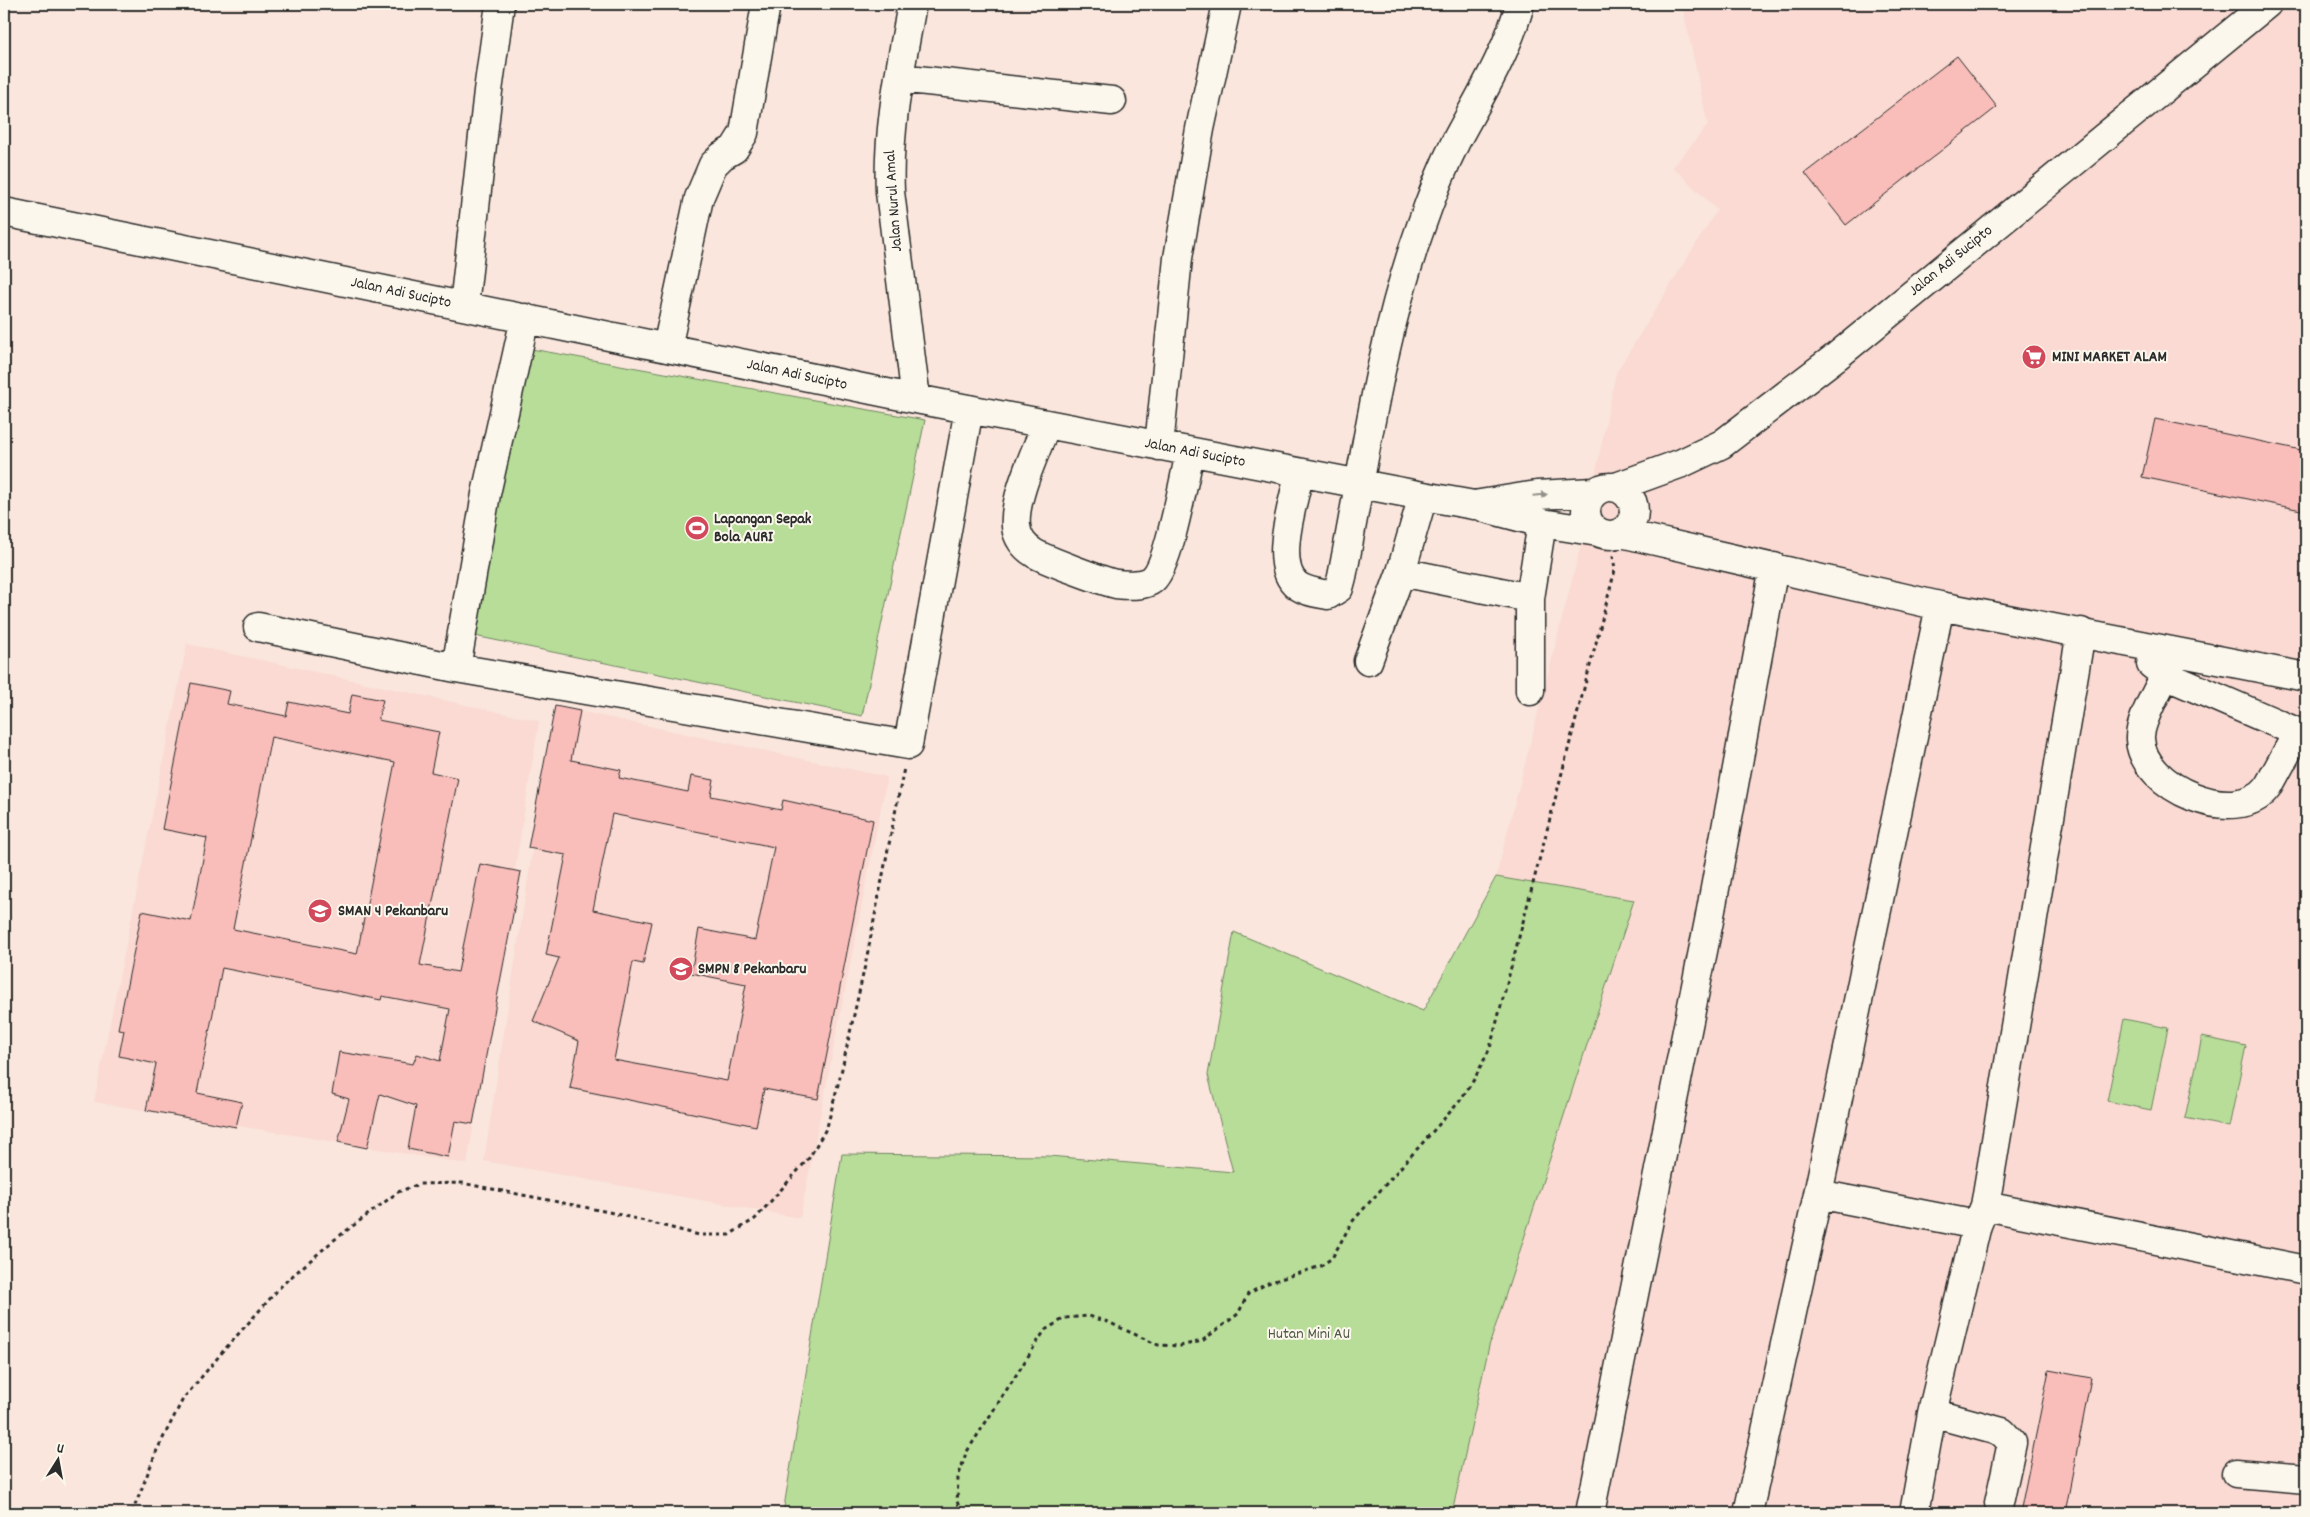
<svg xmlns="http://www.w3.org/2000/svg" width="2310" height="1517" viewBox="0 0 2310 1517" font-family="Dekko,sans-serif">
<rect width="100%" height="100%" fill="#fae6dd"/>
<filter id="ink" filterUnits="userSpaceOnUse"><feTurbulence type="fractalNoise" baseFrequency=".02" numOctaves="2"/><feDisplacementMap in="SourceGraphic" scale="10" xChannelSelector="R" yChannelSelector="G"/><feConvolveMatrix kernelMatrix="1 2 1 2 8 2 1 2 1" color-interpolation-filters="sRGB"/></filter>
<g filter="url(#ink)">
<path fill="#fadad2" d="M1682,4H2306V1513H783L842,1154L1049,1156L1233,1172L1208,1075L1234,932L1424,1011L1496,877L1580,549L1616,373L1717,210L1673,167L1708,125Z
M187,644L539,721L467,1164L94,1102Z
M555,706L887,777L800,1218L484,1161Z"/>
<path fill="#b7dd98" stroke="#718462" d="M526,348L925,420L862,716L470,635Z
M1496,877L1634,900L1489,1346L1452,1513H783L842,1154L1049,1156L1233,1172L1208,1075L1234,932L1423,1011Z
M2124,1019L2168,1028L2151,1110L2107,1101Z
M2202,1037L2246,1046L2229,1127L2185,1118Z"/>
<path fill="#f9bdba" stroke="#2b2b2b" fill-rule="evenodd" d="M1957,56L1997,107L1846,225L1805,173Z
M2155,419L2306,451V485L2301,510L2142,477Z
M191,683L230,691L227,704L286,716L289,702L348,714L352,694L383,700L378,720L439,732L431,772L458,778L420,965L458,972L480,864L521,872L473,1124L455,1121L448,1157L408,1149L416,1106L380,1094L367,1148L338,1142L349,1099L332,1094L339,1052L413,1064L417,1054L440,1061L450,1009L382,996L381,1000L222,968L197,1093L242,1102L236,1127L146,1110L156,1064L119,1056L124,1030L118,1029L142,911L191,921L207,838L162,829ZM271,737L395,762L357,954L233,929Z
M555,706L580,711L571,760L621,770L619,778L688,792L691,776L714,780L711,796L781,810L783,800L873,820L818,1099L764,1089L756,1126L570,1088L579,1041L533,1021L559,958L546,955L566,855L528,848ZM612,814L774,847L755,940L699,929L691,973L746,984L727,1081L614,1060L633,962L643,964L652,922L593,910Z
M2049,1370L2091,1378L2065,1513H2020Z"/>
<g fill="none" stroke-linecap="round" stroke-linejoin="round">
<defs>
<path id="minor" d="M912,4C901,66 887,129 890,192L916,399
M899,78L1112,101
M4,212L916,399L1423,496L1474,505L1537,495L1594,492
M464,306L488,91L500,4
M667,348L699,198L713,165L722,156L734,149L744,133L766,4
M1046,425C1036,452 1013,498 1016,526C1017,537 1024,547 1034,553C1043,559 1105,582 1116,584C1125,585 1146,586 1153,579C1169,565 1184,478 1190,453
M1159,446L1178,258L1200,129L1227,4
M1299,474C1294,502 1271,566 1298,586C1307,592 1318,593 1328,595L1339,588L1342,577C1365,460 1380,341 1420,229C1430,200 1442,169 1456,141C1480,96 1507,53 1520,4
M1586 511a24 24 0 1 1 48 0a24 24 0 1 1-48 0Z
M1616,487L1682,463L1722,444L1837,356L2267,4
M1485,508L1542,523L1598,532
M1621,533L1940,606L2306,677
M1401,572L1530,598
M258,627L456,668L908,745L969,409
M1368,661L1401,572L1423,496
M2151,664L2165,675L2306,736
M456,668L486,494L525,318
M2165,675C2157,692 2139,722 2140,739C2142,788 2237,828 2268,787L2298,732
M1530,691V598L1542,523
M1818,1194L1977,1225
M1985,1206L2306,1270
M1932,1413L2002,1432L2012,1443L1999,1503
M2236,1473L2306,1479
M1590,1513L1709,921L1774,567
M1748,1513L1818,1194L1940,606
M1914,1513L1932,1413L1977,1225L1985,1206L2081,632"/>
</defs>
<use href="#minor" stroke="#2b2b2b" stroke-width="31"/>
<path stroke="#2b2b2b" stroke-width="3" stroke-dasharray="4 4" stroke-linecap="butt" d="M132,1513L157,1450L183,1399L225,1349L284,1283L334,1240L398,1192L419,1184L462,1183L609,1212L699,1235H729L755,1219L809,1158L827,1127L841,1073L866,961L904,768
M961,1513L957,1501L958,1478L966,1453L1045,1330L1065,1318L1089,1316L1108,1322L1158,1345L1180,1346L1202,1341L1238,1314L1248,1294L1268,1283L1321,1266L1332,1258L1352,1222L1459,1102L1475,1078L1490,1048L1615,570L1613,556"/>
<use href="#minor" stroke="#fbf7ec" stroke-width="28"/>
</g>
<defs><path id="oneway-solid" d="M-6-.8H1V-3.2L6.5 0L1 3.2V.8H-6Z" transform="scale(1.25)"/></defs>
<use fill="#93918c" href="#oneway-solid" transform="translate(1540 495) rotate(-5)"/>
</g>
<defs>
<symbol id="supermarket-disc" viewBox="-11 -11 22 22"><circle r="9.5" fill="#d1495b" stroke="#fbf7ec"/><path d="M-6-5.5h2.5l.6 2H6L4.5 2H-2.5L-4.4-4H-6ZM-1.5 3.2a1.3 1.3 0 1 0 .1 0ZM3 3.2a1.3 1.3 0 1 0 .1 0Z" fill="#fff"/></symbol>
<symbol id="stadium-disc" viewBox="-11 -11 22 22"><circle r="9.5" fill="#d1495b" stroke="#fbf7ec"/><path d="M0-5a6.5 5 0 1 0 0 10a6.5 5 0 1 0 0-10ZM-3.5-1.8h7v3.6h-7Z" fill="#fff"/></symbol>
<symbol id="school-disc" viewBox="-11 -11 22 22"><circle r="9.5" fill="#d1495b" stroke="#fbf7ec"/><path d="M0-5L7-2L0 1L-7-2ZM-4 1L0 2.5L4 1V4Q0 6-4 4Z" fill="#fff"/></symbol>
</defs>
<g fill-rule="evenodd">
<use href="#supermarket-disc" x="2020" y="343" width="28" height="28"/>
<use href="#stadium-disc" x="683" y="514" width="28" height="28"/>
<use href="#school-disc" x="306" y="897" width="28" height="28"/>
<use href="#school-disc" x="667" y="955" width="28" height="28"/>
</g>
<g text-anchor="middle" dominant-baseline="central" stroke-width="4" stroke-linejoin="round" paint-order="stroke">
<g font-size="16" fill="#2b2b2b" stroke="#fbf7ec">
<text transform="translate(894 201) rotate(-94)">Jalan Nurul Amal</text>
<text transform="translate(1951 261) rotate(-39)">Jalan Adi Sucipto</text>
<text transform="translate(401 293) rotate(12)">Jalan Adi Sucipto</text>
<text transform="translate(797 375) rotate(12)">Jalan Adi Sucipto</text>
<text transform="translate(1195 453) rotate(11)">Jalan Adi Sucipto</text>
</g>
<g font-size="16" font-weight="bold" fill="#2b2b2b" stroke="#fbf7ec" text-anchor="start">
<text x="2052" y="357">MINI MARKET ALAM</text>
<text x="714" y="519">Lapangan Sepak<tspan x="714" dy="18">Bola AURI</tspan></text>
<text x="338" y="911">SMAN 4 Pekanbaru</text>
<text x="698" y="969">SMPN 8 Pekanbaru</text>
</g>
<g font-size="16" fill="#4e5846" stroke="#fbf7ec">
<text x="1309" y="1334">Hutan Mini AU</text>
</g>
</g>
<rect width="2310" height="1517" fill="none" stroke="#fbf7ec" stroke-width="20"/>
<rect x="10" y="10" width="2290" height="1497" fill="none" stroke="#2b2b2b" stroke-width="2" filter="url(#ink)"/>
<g transform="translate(58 1460) rotate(11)" stroke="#fbf7ec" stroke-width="4" paint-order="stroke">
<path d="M0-4L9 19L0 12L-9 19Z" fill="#2b2b2b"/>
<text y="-8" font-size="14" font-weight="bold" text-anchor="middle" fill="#2b2b2b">U</text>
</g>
</svg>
